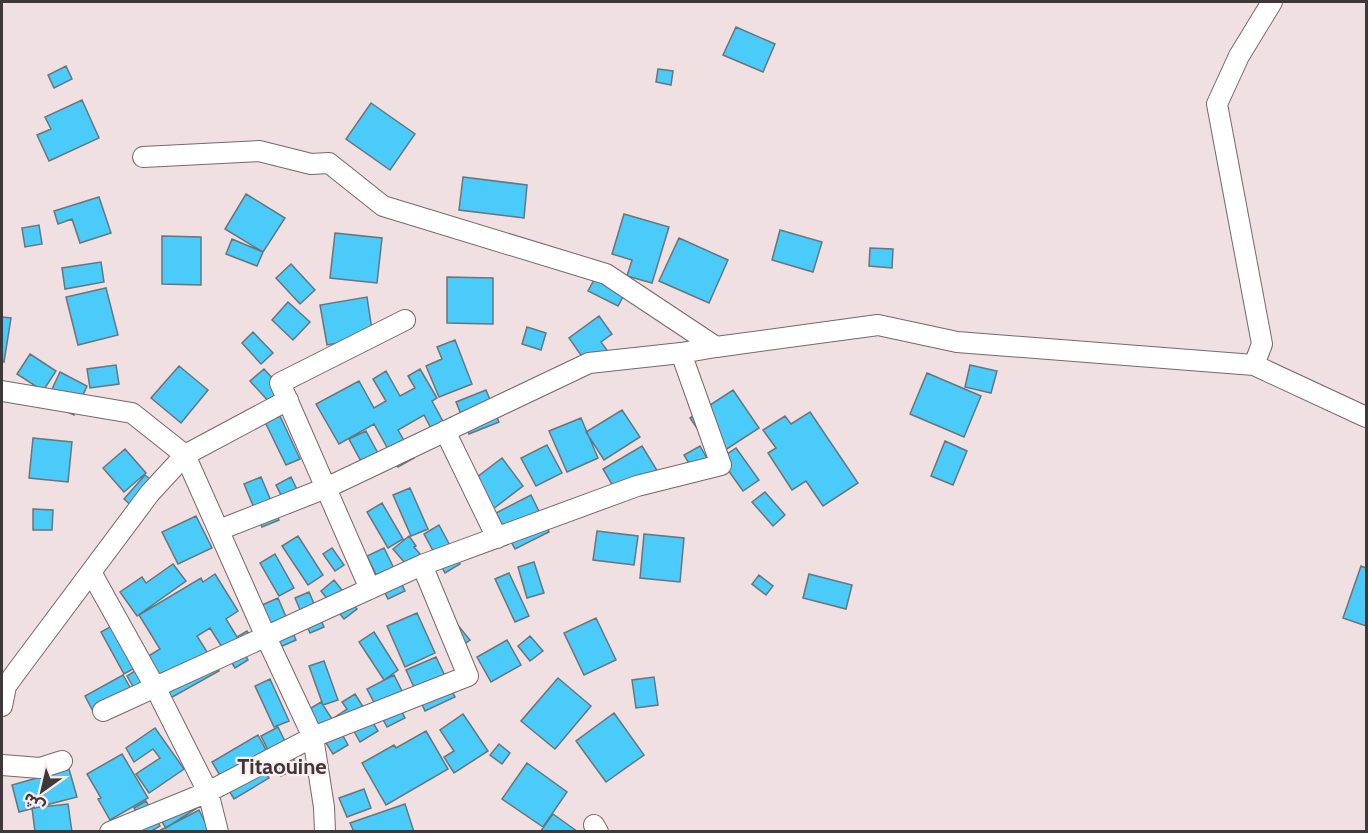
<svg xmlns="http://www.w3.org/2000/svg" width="1368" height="833" viewBox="0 0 1368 833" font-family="Cabin,'Noto Sans Arabic',sans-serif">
<rect width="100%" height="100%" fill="#f1e0e2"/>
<path fill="#4bcbfa" stroke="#68757b" stroke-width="1.5" d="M736,27L775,44L763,72L723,55Z
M66,66L72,79L54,88L48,75Z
M658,69L673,71L671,85L656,82Z
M82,100L99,138L49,161L37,135L51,129L45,117Z
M371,103L415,134L390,170L346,139Z
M463,177L527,185L524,218L459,210Z
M246,194L285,218L263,252L225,229Z
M99,197L111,233L80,243L72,219L58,224L54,211Z
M624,214L669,227L652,283L627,276L632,260L612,254Z
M39,225L42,244L25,247L22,228Z
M780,230L822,242L813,272L772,260Z
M335,233L382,238L377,283L330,278Z
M162,236L201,237V285L162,284Z
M679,238L728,260L709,303L659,281Z
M232,239L263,252L257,266L226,254Z
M870,248L893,249L892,268L869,266Z
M101,262L104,282L65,289L62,268Z
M291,264L315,290L300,304L276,278Z
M447,277L493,278V324L447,323Z
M595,278L625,293L618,306L588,291Z
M106,288L118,335L78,345L66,297Z
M367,297L373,337L327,345L320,305Z
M288,302L310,322L293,340L272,320Z
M599,316L612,334L601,342L612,357L592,371L569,338Z
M2,317L11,318L4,362L2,361Z
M527,327L546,333L541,350L522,344Z
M253,332L273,353L261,364L242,343Z
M455,340L472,384L439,397L426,366L442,359L437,347Z
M30,354L56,371L43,391L17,374Z
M116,365L119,384L90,388L87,369Z
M970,365L997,371L991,393L965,387Z
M179,366L208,390L181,423L151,398Z
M264,369L285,392L271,404L250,381Z
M420,369L437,398L432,401L446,427L434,434L424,415L398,430L414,458L398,467L374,424L339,444L316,404L359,381L374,408L386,401L373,379L386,371L400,396L415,388L408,376Z
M60,372L87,386L74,415L46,402Z
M927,373L981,396L964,437L910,414Z
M486,390L499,422L469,434L456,402Z
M733,390L759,428L716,456L690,418Z
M622,410L640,437L604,460L586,432Z
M810,412L858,483L823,506L806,481L792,490L768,453L776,448L763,430L785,416L791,424Z
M280,416L300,459L286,465L265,422Z
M581,418L598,458L567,472L549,431Z
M366,431L387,470L370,478L349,439Z
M33,438L72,442L68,482L29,478Z
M945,441L967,451L953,485L931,476Z
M547,445L562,473L536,486L521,458Z
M642,446L661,477L621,500L603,469Z
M700,446L708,460L693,470L684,455Z
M736,448L759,480L743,491L720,459Z
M125,449L146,473L124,492L103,468Z
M502,458L523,486L493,509L472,481Z
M145,475L164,490L142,515L124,499Z
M261,477L279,520L262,527L244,484Z
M291,477L305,506L290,513L276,485Z
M410,488L428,529L411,536L393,495Z
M765,492L785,515L773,526L752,502Z
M531,495L549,532L515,549L496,513Z
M382,503L403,539L388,548L367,512Z
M33,509L53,510L52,530H33Z
M196,516L212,548L178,564L162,532Z
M439,525L460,564L445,573L424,534Z
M597,531L638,536L634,565L593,560Z
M644,534L684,538L680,582L640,578Z
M298,536L323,575L308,585L282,546Z
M409,536L416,546L414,547L436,573L423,584L393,549Z
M332,548L344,565L335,571L323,554Z
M384,548L405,591L388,599L367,556Z
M275,554L294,588L279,596L260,563Z
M534,562L544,593L527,598L518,567Z
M173,564L186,581L137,616L120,592L142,577L146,583Z
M1361,566L1366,568V626L1343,618Z
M509,573L529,616L515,622L495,579Z
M215,574L238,611L226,619L237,637L247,631L253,640L241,647L248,660L235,668L210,628L197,636L219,671L167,700L142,660L160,649L139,615L201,578L203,582Z
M809,574L852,585L846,609L803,598Z
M759,575L773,586L766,595L752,584Z
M334,580L357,609L344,619L321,591Z
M309,592L324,627L310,633L295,598Z
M278,598L296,640L280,647L262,605Z
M417,613L435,653L405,667L387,626Z
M452,618L470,640L460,647Z
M596,618L616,660L584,675L564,633Z
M119,622L142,664L124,674L101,632Z
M374,632L398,670L384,680L359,642Z
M530,636L543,651L530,661L518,646Z
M507,640L521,665L491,682L477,657Z
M436,657L455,697L425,711L406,670Z
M324,661L338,700L323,705L309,666Z
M144,665L153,680L135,690L127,676Z
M123,675L135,696L96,717L85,696Z
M394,675L405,697L396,701L405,718L387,727L367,689Z
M654,677L658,705L636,708L632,680Z
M558,678L591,706L555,749L521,721Z
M270,679L289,721L274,727L255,686Z
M355,694L378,731L360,742L352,728L342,734L348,745L333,754L306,711L321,702L332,719L347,709L342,702Z
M614,713L644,755L606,782L576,741Z
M463,714L488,751L454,773L444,757L454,751L440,730Z
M278,727L298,768L281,776L261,736Z
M155,728L184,769L149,793L136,774L160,758L153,749L134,762L126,748Z
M426,731L448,769L386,805L362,763L394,745L396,748Z
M258,735L266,750L255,756L269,778L234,799L212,762Z
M499,744L510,753L502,764L490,755Z
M122,754L148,798L110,820L98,799L101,798L87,774Z
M527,763L567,792L543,827L502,799Z
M69,769L77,797L19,812L12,785Z
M364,789L371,808L347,817L339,798Z
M192,799L197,808L166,828L160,819Z
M146,801L160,826L150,832H117L140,818L134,808Z
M68,804L72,832H35L32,808Z
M405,804L414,832H354L350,823Z
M199,810L210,832H157Z
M553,814L578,832H540Z"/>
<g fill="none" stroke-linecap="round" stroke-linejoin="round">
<defs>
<path id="minor" d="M143,157L259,151L311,164L329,163L383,206L606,274L716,347
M1254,365L1262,344L1217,104L1239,56L1272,2
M2,391L132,413L185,455L288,400
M445,431L497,538
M219,530L326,488L589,363L681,353L716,347L878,325L957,342L1254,365L1366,417
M422,565L637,486L721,465L681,353
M91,572L155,687L208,792L218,832
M370,589L280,383L405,320
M2,706L6,686L17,671L150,493L185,455L266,637L313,737L468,676L422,565C316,613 209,663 103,711
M2,765L40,768L62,761
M594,825L598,832
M110,832L208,792L313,737L324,807L325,832"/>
</defs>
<use href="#minor" stroke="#76686a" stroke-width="22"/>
<use href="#minor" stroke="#fff" stroke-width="20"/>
</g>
<g text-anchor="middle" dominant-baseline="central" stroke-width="4.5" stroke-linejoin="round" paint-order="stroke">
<g font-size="22" font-weight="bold" fill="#3e3839" stroke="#feedef">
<text x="282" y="766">Titaouine</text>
</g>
</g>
<rect width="1368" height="833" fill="none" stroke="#3e3839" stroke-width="6"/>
<g transform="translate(42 791) rotate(214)" stroke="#feedef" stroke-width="4.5" paint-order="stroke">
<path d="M0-4.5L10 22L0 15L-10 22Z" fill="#3e3839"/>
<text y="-9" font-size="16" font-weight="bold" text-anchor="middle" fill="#3e3839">ش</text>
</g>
</svg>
